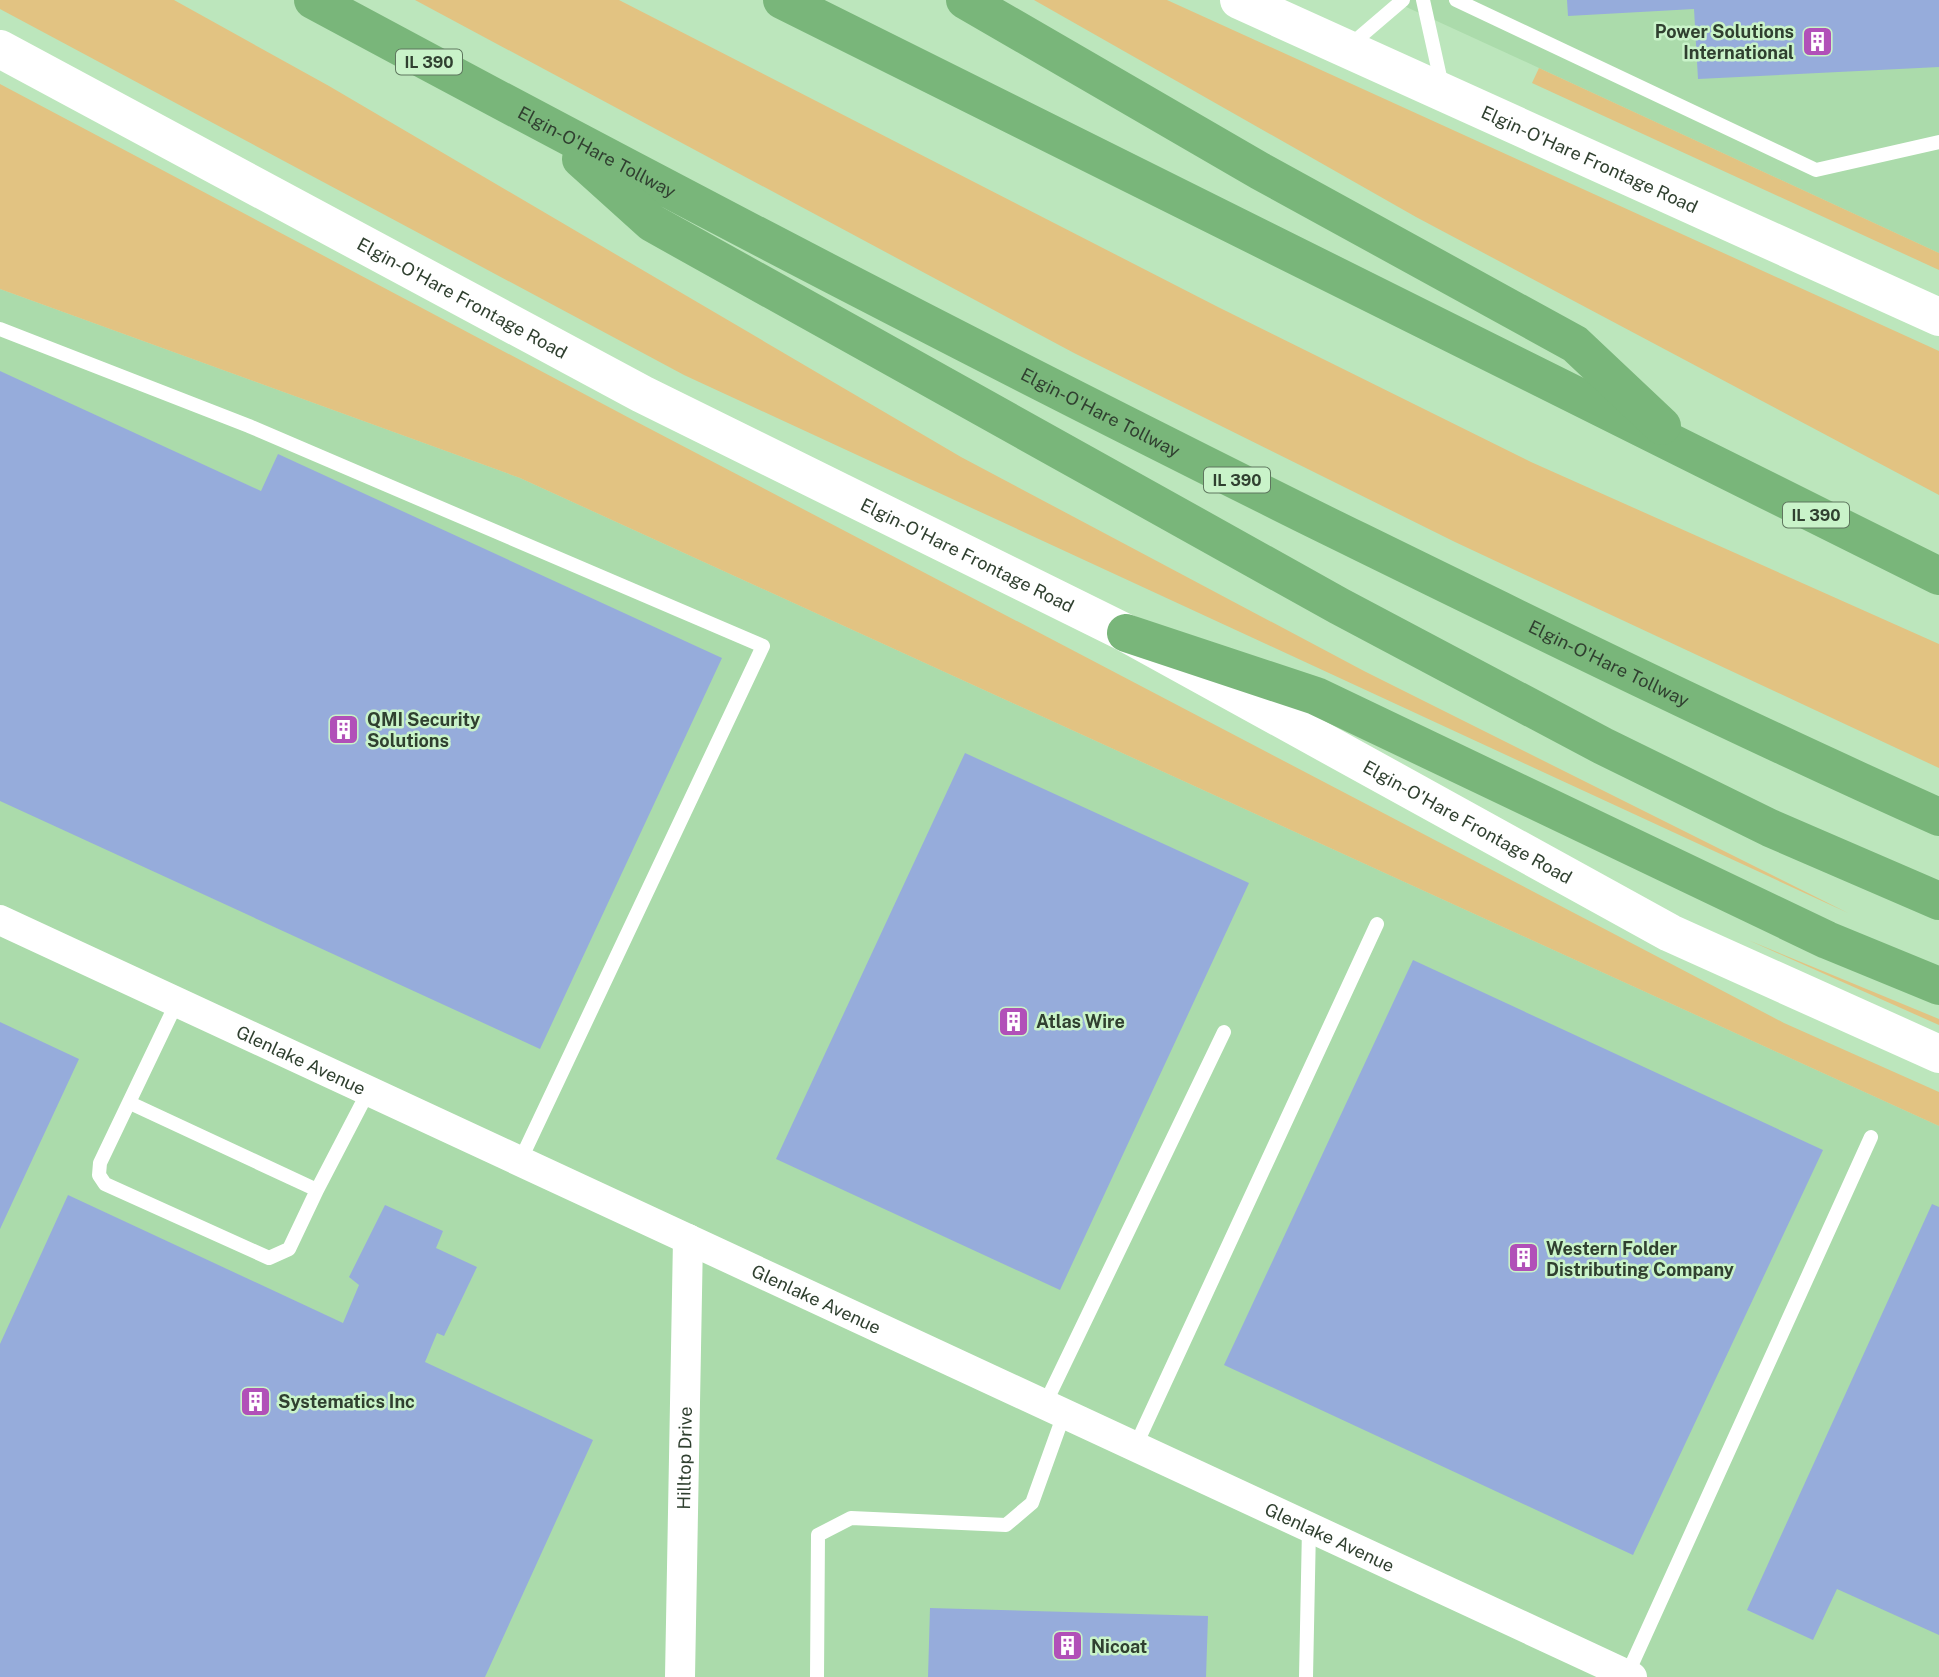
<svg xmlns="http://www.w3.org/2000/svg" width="1939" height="1677" viewBox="0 0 1939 1677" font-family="'Public Sans',sans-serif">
<rect width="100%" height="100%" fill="#bce6bc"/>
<path fill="#abdbab" d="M1391,0H1939V253L1539,68Z
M0,289L520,478L1939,1126V1677H0Z"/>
<path fill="#e2c382" d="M0,0H174L329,86L961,457L1364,671L1848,913L684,375L0,9Z
M415,0H619L1218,307L1531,462L1939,644V768L1455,542L1074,353Z
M1034,0H1167L1939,351V495L1416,217Z
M1539,68L1939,253V270L1532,83Z
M0,84L635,421L1784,1023L1939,1092V1126L520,478L0,289Z
M1748,940L1939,1019V1025Z"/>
<path fill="#96acdb" d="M1567,0H1939V67L1698,79L1694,9L1568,16Z
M0,371L261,491L278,454L722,658L540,1049L0,801Z
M965,753L1249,883L1060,1290L776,1159Z
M1413,960L1823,1150L1633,1555L1224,1365Z
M0,1022L79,1059L0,1229Z
M68,1195L343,1323L359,1285L349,1277L385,1205L443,1231L436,1248L477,1267L444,1336L437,1333L425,1362L593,1440L485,1677H0V1344Z
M1932,1204L1939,1207V1635L1837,1589L1813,1640L1747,1610Z
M930,1608L1208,1616L1206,1677H928Z"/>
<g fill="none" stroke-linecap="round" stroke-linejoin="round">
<path stroke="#fff" stroke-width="14" d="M1423,0L1442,86
M1456,0L1816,170L1939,142
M1348,47L1403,0
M0,329L249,426L763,646L520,1161
M130,1103L317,1190L289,1249L269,1258L105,1184L99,1175L100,1163L177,1002
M317,1190L369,1090
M1045,1404L1224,1032
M1135,1447L1377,924
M1627,1675L1871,1137
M817,1677L818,1535L851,1518L1006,1525L1032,1503L1064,1414
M1306,1677L1309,1528"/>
<g stroke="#fff" stroke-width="30">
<path id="s1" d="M0,920L1632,1677"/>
<path id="s2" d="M680,1677L688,1239"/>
</g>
<g stroke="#fff" stroke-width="38">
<path id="s3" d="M1239,0L1939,317"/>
<path id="s4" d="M0,49L642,394L1126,633L1670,933L1939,1054"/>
</g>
<g stroke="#79b67a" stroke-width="38">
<path id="s5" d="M313,0C649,181 987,357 1328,526C1530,625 1733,725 1939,817"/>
<path d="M782,0L1939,576"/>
<path d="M965,0L1260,171L1575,344L1662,426"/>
<path d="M581,159L652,223L1339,606L1603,746L1770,828L1939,901"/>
<path d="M1126,633L1316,696L1827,940L1939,986"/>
</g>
</g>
<defs>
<symbol id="building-square" viewBox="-11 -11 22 22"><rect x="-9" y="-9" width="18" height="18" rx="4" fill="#b150b8" stroke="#c9f3c9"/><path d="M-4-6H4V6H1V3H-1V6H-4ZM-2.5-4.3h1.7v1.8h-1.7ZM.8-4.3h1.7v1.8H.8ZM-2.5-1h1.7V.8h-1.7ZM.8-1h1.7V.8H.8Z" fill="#fff"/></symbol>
</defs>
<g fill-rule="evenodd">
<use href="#building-square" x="1800" y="24" width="35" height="35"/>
<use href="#building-square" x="326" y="712" width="35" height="35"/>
<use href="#building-square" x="996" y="1004" width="35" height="35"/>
<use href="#building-square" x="1506" y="1240" width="35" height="35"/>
<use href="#building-square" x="238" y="1384" width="35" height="35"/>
<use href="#building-square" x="1050" y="1628" width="35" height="35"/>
</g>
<g text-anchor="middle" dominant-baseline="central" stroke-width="5" stroke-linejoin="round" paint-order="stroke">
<g fill="#c9f3c9" stroke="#5e765e" stroke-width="2">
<rect x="396" y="49.5" width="66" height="25" rx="5"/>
<rect x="1204" y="467.5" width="66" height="25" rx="5"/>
<rect x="1783" y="502.5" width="66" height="25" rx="5"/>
</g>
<g font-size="16" font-weight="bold" fill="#304030">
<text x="429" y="62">IL 390</text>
<text x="1237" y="480">IL 390</text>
<text x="1816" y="515">IL 390</text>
</g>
<g font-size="18" font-weight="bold" fill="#304030" stroke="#c9f3c9" text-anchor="start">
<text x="1794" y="31" text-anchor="end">Power Solutions<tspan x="1794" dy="21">International</tspan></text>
<text x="367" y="719">QMI Security<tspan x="367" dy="21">Solutions</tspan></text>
<text x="1036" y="1021">Atlas Wire</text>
<text x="1546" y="1248">Western Folder<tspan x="1546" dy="21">Distributing Company</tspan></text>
<text x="278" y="1401">Systematics Inc</text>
<text x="1091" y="1646">Nicoat</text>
</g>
<g font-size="18" fill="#304030" stroke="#c9f3c9">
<text stroke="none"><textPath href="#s5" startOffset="322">Elgin-O'Hare Tollway</textPath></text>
<text stroke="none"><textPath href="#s3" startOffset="385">Elgin-O'Hare Frontage Road</textPath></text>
<text stroke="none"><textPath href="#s4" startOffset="525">Elgin-O'Hare Frontage Road</textPath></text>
<text stroke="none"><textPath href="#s5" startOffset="889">Elgin-O'Hare Tollway</textPath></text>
<text stroke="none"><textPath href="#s4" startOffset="1092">Elgin-O'Hare Frontage Road</textPath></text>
<text stroke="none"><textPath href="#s5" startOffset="1456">Elgin-O'Hare Tollway</textPath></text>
<text stroke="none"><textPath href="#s4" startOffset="1659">Elgin-O'Hare Frontage Road</textPath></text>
<text stroke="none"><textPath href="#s1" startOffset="332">Glenlake Avenue</textPath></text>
<text stroke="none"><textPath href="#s1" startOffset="900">Glenlake Avenue</textPath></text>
<text stroke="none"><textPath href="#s2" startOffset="219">Hilltop Drive</textPath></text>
<text stroke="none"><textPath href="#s1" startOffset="1466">Glenlake Avenue</textPath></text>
</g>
</g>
</svg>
